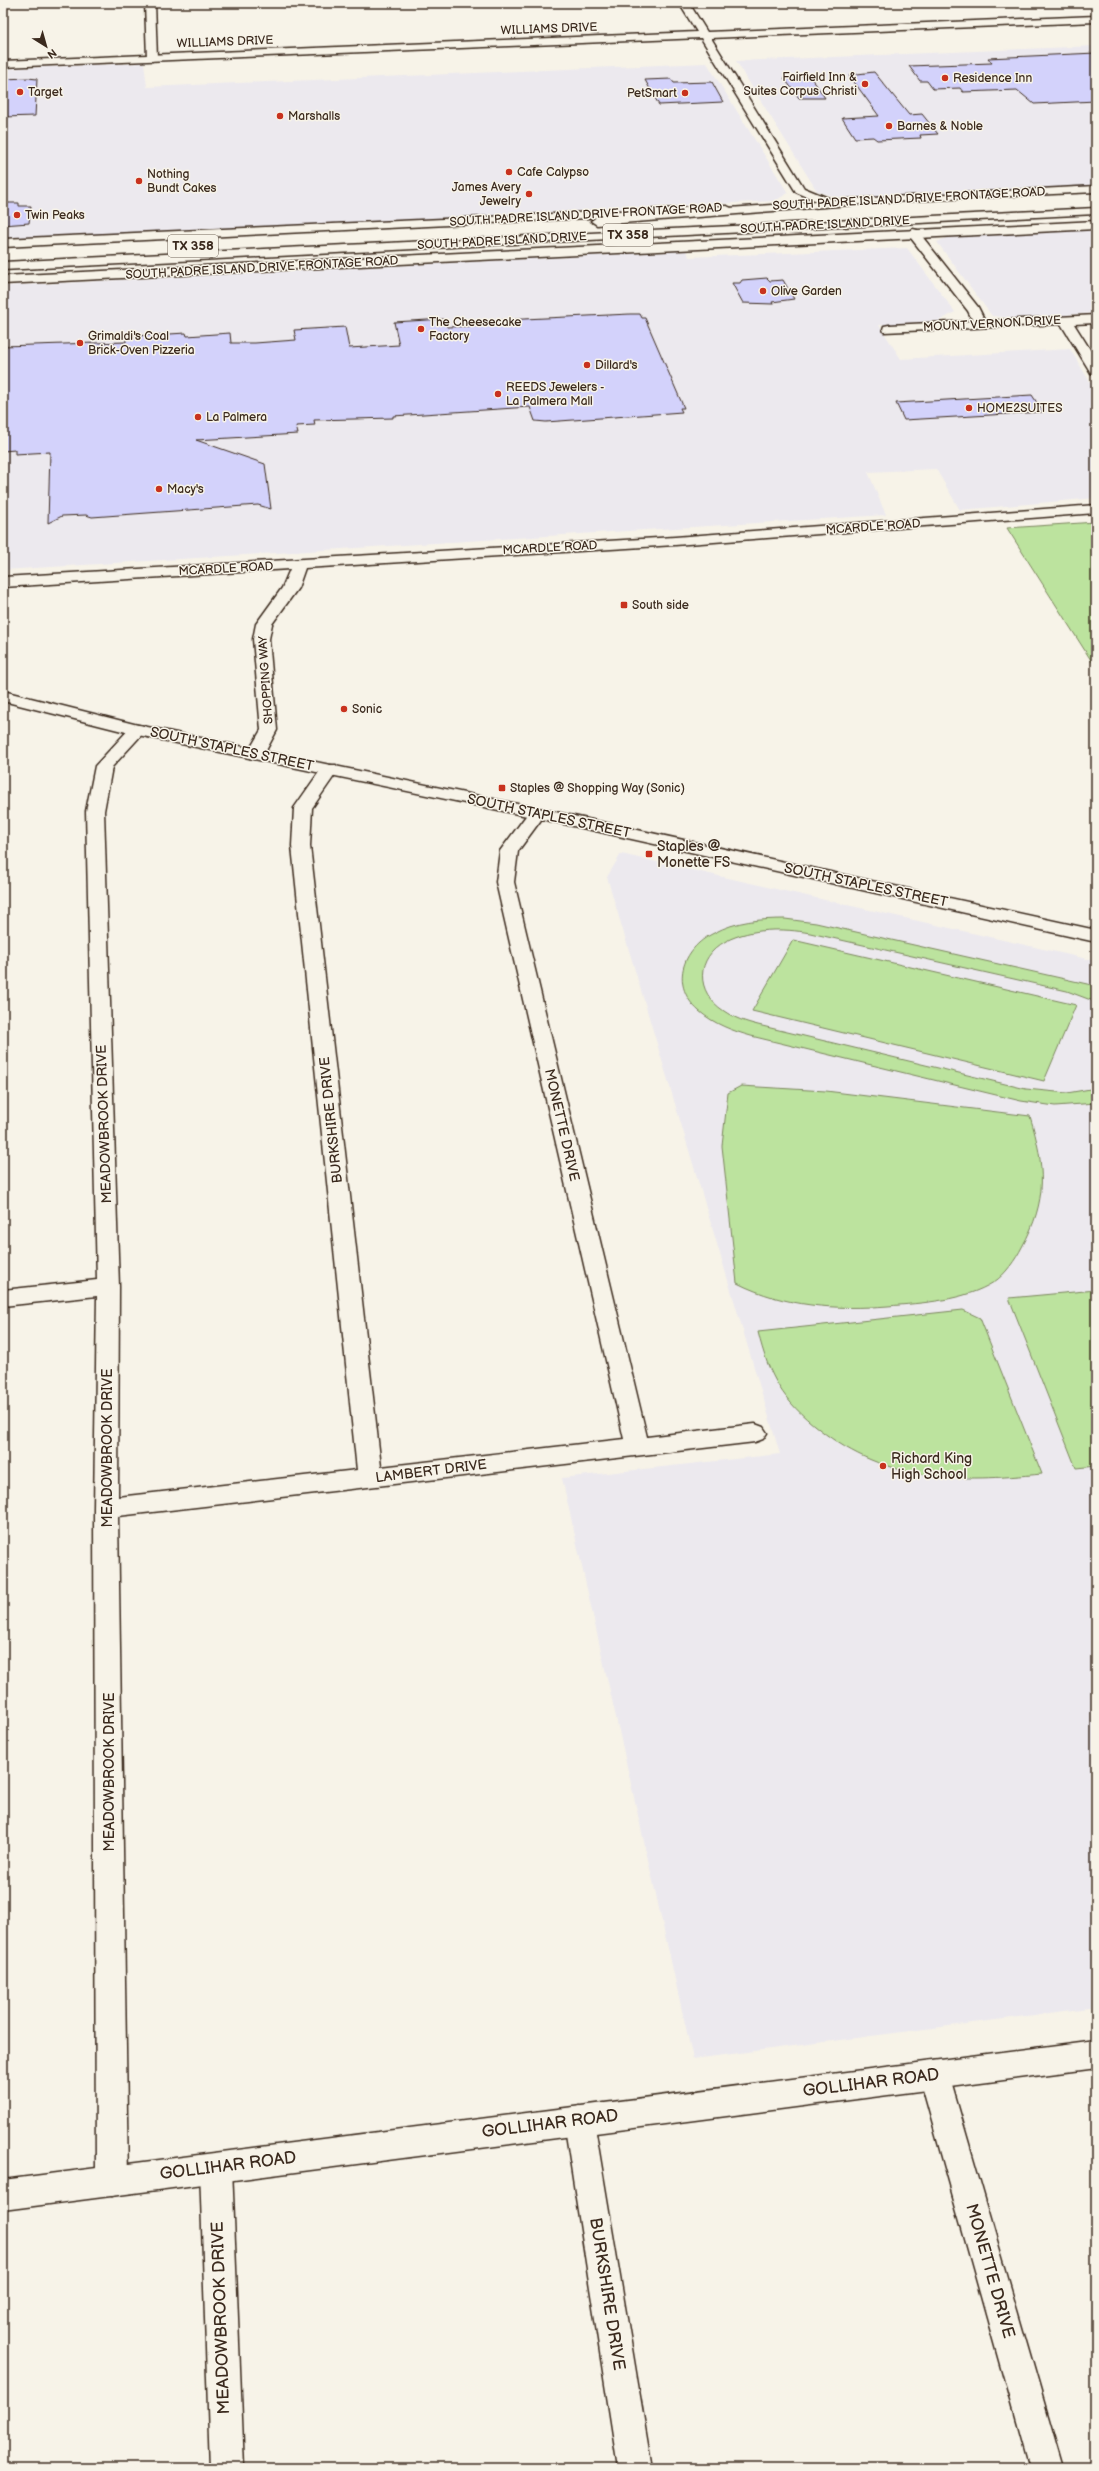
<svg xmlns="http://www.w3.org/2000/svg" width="1099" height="2471" viewBox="0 0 1099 2471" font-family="'Balsamiq Sans',sans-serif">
<rect width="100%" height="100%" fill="#f7f3e8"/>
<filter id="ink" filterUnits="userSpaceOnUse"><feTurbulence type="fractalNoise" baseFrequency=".025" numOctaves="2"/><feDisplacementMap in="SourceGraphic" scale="8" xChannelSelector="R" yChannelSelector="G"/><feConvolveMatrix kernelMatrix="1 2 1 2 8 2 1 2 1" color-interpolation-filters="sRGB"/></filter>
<g filter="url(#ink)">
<path fill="#ece9ee" d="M1096,46V186L840,199L817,191L736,61Z
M144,63L147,87L707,63L788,193L775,201L3,240V69Z
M1096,230V313L1013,318L992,316L937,242L946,238Z
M907,248L955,312L939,321L879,325L901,359L1070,349L1096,392V498L960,510L936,469L868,472L886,515L3,570V286L687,251L689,257Z
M621,854L1096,961V2007L693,2059L562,1478L780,1454L607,877Z"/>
<path fill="#bce39e" stroke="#7c865e" d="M1096,522V668L1007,528Z
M785,919L816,923L1096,986V1002L1067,991L810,933C783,928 752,928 726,941C695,958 695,992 724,1011C734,1018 746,1022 758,1025L1026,1089L1067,1093L1096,1088V1103L1055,1106L1021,1101L751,1036C733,1031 714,1024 699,1011C670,986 681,949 714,933C736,921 761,919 785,919Z
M793,940L1076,1005L1044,1081L752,1011Z
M741,1086L826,1091L1030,1116C1045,1167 1048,1200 1022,1247C1016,1259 1005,1275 994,1282C964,1301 922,1303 888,1306C836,1310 785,1307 737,1283L722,1146L728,1093Z
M1096,1290V1466L1076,1468L1009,1298Z
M963,1310L980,1318L1042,1474C960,1482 887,1483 819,1429C783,1401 769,1377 758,1332Z"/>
<path fill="#d3d2fb" stroke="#3b2a1e" d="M1096,53V101L1034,104L1017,90L963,92L960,88L933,89L927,81H920L909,66L992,63L988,58Z
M874,72L909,115L922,114L938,134L920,135L921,138L877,140L873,137L855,138L842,118L879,116L849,75Z
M808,75L815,83L825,98H799L784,78Z
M28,78L37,79L35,116L3,117V79Z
M671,79L674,83L712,82L723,102L659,105L645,80Z
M3,203H19V206H31L29,223L3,225Z
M767,278L770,281L783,280L794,299L772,302L773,304L743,303L732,283H740L742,280Z
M630,314H640L642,318H645L684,408H680L682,412L546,422L535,421L530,407L393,416V418L314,420L315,425L296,426L298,434L196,440L265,464L271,509L258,505L92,517L86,515L62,516L48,523L50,452L15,454V450L3,451V346L126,342V338L137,336L186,333L187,336L230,333L231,343H255L296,340L294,330L345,327L349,348L399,345L394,322L444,319L447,327L478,326L503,320Z
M1032,395L1043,412L904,420L896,403Z"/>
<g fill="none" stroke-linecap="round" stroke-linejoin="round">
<defs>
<path id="street" d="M145,3H155L157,58L152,61L147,58Z
M913,229L917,230L978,307L985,321L1096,315V323L1074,324L1096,359V374L1091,373L1061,324L884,332L883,329L884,326L889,325L973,321L968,311L907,233Z
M138,725L144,726L146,730L112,767L104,811L119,1287L118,1497L357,1470L292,846L294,808L324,765H336L339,769L312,808L310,846L381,1467L624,1439L496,882L500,851L531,809H543L546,813L518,851L514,882L647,1437L755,1424L763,1427L767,1433L763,1439L755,1442L118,1516L128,2181L123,2192L112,2196L101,2192L96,2181L94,1508L97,1296L3,1306V1290L97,1280L86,811L95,766L132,726Z
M934,2061L945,2065L949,2075L1063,2468H1029L919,2075L923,2065Z
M579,2106L590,2111L594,2121L652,2468H618L564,2121L568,2111Z
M216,2153L227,2157L232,2168L244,2468H210L200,2168L205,2157Z"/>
<path id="secondary" d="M679,3H689L707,32L1096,16V22L711,38L804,188L833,200L1096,186V192L826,205L796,192L701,38L3,67V61L697,32Z
M727,206L733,209L731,211L3,247V239Z
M1096,221V229L3,284V276Z
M1096,505V513L675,545L305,568L298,588L272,624L269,639L277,730L262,758H250L247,754L261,730L253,639L256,624L282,588L290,569L3,587V577L675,537Z
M1096,2040V2068L3,2210V2180Z"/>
<path id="primary" d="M3,691L138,725L537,808L1096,930V942L537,818L138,735L3,701Z"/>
<path id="highway" d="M859,199L863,200V204L597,225L591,221L597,217Z
M1096,208V214L3,270V262Z"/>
</defs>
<use href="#street" stroke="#3b2a1e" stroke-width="3"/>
<use href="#secondary" stroke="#3b2a1e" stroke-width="3"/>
<use href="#primary" stroke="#3b2a1e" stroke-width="3"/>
<use href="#highway" stroke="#3b2a1e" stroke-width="3"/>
<use href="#street" fill="#f7f3e8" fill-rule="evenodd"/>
<use href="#secondary" fill="#f7f3e8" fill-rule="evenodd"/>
<use href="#primary" fill="#f7f3e8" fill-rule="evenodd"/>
<use href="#highway" fill="#f7f3e8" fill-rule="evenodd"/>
</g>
</g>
<g fill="#c8321e" stroke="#f7f3e8" stroke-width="1.5">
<circle cx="945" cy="78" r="4"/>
<circle cx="865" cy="84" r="4"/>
<circle cx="20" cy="92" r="4"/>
<circle cx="685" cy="93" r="4"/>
<circle cx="280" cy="116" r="4"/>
<circle cx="889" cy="126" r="4"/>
<circle cx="509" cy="172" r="4"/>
<circle cx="139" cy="181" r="4"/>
<circle cx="529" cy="194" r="4"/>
<circle cx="17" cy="215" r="4"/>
<circle cx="763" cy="291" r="4"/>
<circle cx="421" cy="329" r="4"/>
<circle cx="80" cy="343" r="4"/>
<circle cx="587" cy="365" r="4"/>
<circle cx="498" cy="394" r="4"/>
<circle cx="969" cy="408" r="4"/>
<circle cx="198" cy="417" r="4"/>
<circle cx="159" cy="489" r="4"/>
<rect x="620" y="601" width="8" height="8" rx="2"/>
<circle cx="344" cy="709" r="4"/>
<rect x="498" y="784" width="8" height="8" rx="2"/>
<rect x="645" y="850" width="8" height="8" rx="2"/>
<circle cx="883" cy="1466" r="4"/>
</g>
<g text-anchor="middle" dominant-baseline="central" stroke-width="3" stroke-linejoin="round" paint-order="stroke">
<g font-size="12" fill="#3b2a1e" stroke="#f7f3e8">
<text transform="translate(549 29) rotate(-2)">WILLIAMS DRIVE</text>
<text transform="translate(225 42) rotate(-2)">WILLIAMS DRIVE</text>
<text transform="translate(909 199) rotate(-3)">SOUTH PADRE ISLAND DRIVE FRONTAGE ROAD</text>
<text transform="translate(586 215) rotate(-3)">SOUTH PADRE ISLAND DRIVE FRONTAGE ROAD</text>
<text transform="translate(825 225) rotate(-3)">SOUTH PADRE ISLAND DRIVE</text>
<text transform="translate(502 241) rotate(-3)">SOUTH PADRE ISLAND DRIVE</text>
<text transform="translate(262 268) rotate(-3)">SOUTH PADRE ISLAND DRIVE FRONTAGE ROAD</text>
<text transform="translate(992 324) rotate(-3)">MOUNT VERNON DRIVE</text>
<text transform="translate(873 527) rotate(-4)">MCARDLE ROAD</text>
<text transform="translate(550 548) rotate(-3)">MCARDLE ROAD</text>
<text transform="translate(226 569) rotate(-3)">MCARDLE ROAD</text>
<text transform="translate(266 680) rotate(-94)">SHOPPING WAY</text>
</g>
<g font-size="12" fill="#3b2a1e" stroke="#f7f3e8" text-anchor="start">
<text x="857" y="77" text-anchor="end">Fairfield Inn &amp;<tspan x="857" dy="14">Suites Corpus Christi</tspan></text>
<text x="953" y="78">Residence Inn</text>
<text x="28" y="92">Target</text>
<text x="677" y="93" text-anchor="end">PetSmart</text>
<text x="288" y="116">Marshalls</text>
<text x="897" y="126">Barnes &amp; Noble</text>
<text x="517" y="172">Cafe Calypso</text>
<text x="147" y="174">Nothing<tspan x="147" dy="14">Bundt Cakes</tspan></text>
<text x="521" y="187" text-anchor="end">James Avery<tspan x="521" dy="14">Jewelry</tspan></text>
<text x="25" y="215">Twin Peaks</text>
<text x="771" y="291">Olive Garden</text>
<text x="429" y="322">The Cheesecake<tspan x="429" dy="14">Factory</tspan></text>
<text x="88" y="336">Grimaldi's Coal<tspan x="88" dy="14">Brick-Oven Pizzeria</tspan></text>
<text x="595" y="365">Dillard's</text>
<text x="506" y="387">REEDS Jewelers -<tspan x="506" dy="14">La Palmera Mall</tspan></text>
<text x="977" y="408">HOME2SUITES</text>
<text x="206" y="417">La Palmera</text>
<text x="167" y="489">Macy's</text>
<text x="632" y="605">South side</text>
<text x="352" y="709">Sonic</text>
<text x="510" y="788">Staples @ Shopping Way (Sonic)</text>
</g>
<g fill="#f7f3e8" stroke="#73665b" stroke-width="1">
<rect x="603" y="224" width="50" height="22" rx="3"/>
<rect x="168" y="235" width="50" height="22" rx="3"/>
</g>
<g font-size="13" font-weight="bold" fill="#3b2a1e">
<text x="628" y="235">TX 358</text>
<text x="193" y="246">TX 358</text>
</g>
<g font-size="14" fill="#3b2a1e" stroke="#f7f3e8">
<text transform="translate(232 749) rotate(12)">SOUTH STAPLES STREET</text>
<text transform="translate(549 816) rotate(12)">SOUTH STAPLES STREET</text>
<text transform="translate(866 885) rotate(12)">SOUTH STAPLES STREET</text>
<text transform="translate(331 1120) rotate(-96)">BURKSHIRE DRIVE</text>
<text transform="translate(104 1124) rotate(-92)">MEADOWBROOK DRIVE</text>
<text transform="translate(562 1125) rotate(77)">MONETTE DRIVE</text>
<text transform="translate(107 1448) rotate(-90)">MEADOWBROOK DRIVE</text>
<text transform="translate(431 1471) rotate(-7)">LAMBERT DRIVE</text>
<text transform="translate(109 1772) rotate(-90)">MEADOWBROOK DRIVE</text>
</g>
<g font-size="14" fill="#3b2a1e" stroke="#f7f3e8" text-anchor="start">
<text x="657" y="846">Staples @<tspan x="657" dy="16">Monette FS</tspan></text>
<text x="891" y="1458">Richard King<tspan x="891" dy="16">High School</tspan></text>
</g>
<g font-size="17" fill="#3b2a1e" stroke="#f7f3e8">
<text transform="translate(871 2083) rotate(-7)">GOLLIHAR ROAD</text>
<text transform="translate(550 2124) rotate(-7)">GOLLIHAR ROAD</text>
<text transform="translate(228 2166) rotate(-7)">GOLLIHAR ROAD</text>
<text transform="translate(990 2271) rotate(74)">MONETTE DRIVE</text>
<text transform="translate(607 2294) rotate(81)">BURKSHIRE DRIVE</text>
<text transform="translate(221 2318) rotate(-92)">MEADOWBROOK DRIVE</text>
</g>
</g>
<rect width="1099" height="2471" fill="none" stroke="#f7f3e8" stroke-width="16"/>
<rect x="8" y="8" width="1083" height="2455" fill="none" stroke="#3b2a1e" stroke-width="1.5" filter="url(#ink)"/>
<g transform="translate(46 46) rotate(143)" stroke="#f7f3e8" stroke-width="3" paint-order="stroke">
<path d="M0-3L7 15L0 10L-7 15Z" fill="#3b2a1e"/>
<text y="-6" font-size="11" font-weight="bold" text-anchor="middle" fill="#3b2a1e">N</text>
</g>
</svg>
